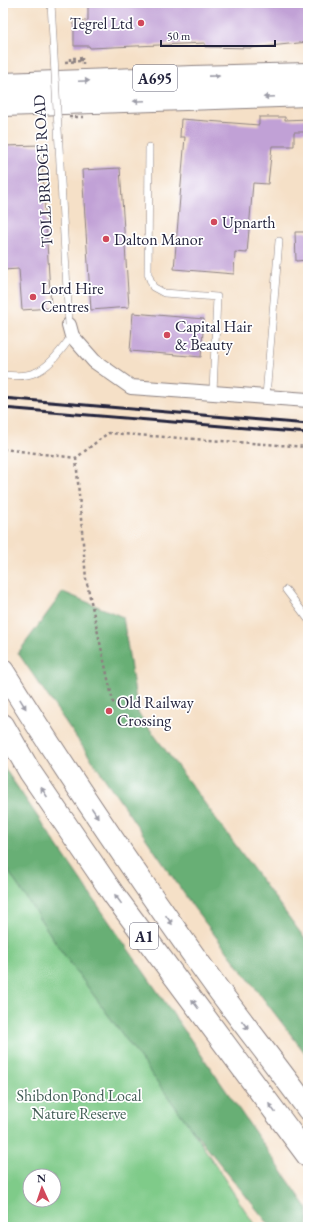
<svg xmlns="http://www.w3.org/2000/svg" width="311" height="1230" viewBox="0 0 311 1230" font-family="'EB Garamond',serif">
<rect width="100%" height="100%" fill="#fff"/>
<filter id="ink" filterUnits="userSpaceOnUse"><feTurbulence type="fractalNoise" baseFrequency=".025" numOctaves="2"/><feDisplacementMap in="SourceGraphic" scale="8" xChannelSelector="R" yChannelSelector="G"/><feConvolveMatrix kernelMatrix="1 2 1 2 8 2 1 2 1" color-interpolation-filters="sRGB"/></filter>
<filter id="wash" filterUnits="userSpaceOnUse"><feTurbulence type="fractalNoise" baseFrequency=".012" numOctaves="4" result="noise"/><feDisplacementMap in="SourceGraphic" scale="16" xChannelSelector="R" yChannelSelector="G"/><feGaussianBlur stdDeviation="0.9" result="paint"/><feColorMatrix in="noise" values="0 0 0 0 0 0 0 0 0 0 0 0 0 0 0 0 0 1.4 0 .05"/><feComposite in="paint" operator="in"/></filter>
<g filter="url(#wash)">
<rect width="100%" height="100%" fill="#f5e0c7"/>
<path fill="#7fcb89" stroke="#507662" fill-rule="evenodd" d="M3,863L60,949L191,1128L256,1227H3ZM30,1176H54V1200H30Z"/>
<path fill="#67af75" stroke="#446858" d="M63,592L123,617L138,713L308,943V1057L194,908L18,653Z
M3,766L108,920L308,1209V1227H271L191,1128L60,949L3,863Z"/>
<g id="blocks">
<path fill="#c1a1d6" d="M88,3H308V42L251,48L205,47V43L90,48L89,46H74V21H88Z
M259,117H285V120L308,119V132H294V146H272L268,184L253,183L247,253L235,252L234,274L174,269L185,137H180L181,119L259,125Z
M41,145L51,308L22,310L19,269L3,270V146Z
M120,168L129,307L91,310L82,170Z
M295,232H308V260L296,261Z
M133,313L204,319L201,357L130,351Z"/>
</g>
</g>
<g filter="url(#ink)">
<use href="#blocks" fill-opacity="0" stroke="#8c8181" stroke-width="1"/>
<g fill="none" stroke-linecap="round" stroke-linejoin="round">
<defs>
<path id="service" d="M149,147L148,274L153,287L164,293L217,297L213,392
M3,375C13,376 25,377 34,373C49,368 62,349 72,336
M266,396L279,241
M286,590L308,619"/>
<path id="minor" d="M69,325L72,336L94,361L131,387L308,400"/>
<path id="primary" d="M3,84L193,77L308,74
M3,105L308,95"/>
<path id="trunk" d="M3,671C67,774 136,875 207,974C239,1019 275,1063 308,1109
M3,725L30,772L114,895L308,1156"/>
</defs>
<use href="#service" stroke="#8c8181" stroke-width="8"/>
<use href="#minor" stroke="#8c8181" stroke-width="16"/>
<use href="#primary" stroke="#8c8181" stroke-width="24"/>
<use href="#trunk" stroke="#8c8181" stroke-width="24"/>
<path stroke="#8c8181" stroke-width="2.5" stroke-dasharray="3 3" stroke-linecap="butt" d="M82,58H70V61L83,60V64
M3,449L76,458L108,433L308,447
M76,458L86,579L114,706"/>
<use href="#service" stroke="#fff" stroke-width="7"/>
<use href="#minor" stroke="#fff" stroke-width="14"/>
<use href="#primary" stroke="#fff" stroke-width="22"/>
<use href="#trunk" stroke="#fff" stroke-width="22"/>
<path stroke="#22223b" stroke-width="3" d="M3,398L308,424
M3,408L308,433"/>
<defs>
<path id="service-bridge" d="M51,3L69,325"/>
</defs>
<use href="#service-bridge" stroke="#8c8181" stroke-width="8" stroke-linecap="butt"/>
<path stroke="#8c8181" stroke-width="2.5" stroke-dasharray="3 3" stroke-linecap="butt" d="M65,62L82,61V58
M69,117H86"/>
<use href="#service-bridge" stroke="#fff" stroke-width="7"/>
</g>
<defs><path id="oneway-solid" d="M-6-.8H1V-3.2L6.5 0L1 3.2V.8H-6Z"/></defs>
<g fill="#9c9ca7">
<use href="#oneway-solid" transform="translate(214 76) rotate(-1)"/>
<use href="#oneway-solid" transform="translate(84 81) rotate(-2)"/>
<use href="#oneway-solid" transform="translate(269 97) rotate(178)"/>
<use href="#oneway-solid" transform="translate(139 101) rotate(178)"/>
<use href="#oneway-solid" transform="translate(23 704) rotate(58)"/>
<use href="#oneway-solid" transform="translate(44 792) rotate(-124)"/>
<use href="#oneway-solid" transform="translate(95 813) rotate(56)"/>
<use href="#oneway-solid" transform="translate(118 899) rotate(-126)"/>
<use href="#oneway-solid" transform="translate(169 920) rotate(55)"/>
<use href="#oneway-solid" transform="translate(195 1004) rotate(-126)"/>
<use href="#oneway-solid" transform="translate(245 1025) rotate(53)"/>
<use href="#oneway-solid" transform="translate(272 1108) rotate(-126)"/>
</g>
</g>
<g fill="#d1495b" stroke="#fff" stroke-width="1.5">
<circle cx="141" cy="23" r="4"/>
<circle cx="214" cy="222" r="4"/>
<circle cx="106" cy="239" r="4"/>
<circle cx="33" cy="297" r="4"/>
<circle cx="167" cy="335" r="4"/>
<circle cx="109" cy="711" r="4"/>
</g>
<g text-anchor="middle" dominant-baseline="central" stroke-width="3.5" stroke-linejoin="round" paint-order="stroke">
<g fill="#fff" stroke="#646476" stroke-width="1">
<rect x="133" y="65" width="44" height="26" rx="3"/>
<rect x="130" y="923" width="28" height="26" rx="3"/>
</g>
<g font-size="15" font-weight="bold" fill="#22223b">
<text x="155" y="78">A695</text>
<text x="144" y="936">A1</text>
</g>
<g font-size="16" fill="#22223b" stroke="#fff" text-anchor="start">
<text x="133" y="23" text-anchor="end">Tegrel Ltd</text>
<text x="222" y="222">Upnarth</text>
<text x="114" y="239">Dalton Manor</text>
<text x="41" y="288">Lord Hire<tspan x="41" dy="18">Centres</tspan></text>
<text x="175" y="326">Capital Hair<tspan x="175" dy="18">&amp; Beauty</tspan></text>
<text x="117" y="702">Old Railway<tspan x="117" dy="18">Crossing</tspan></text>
</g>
<g font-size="16" fill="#22223b" stroke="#fff">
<text transform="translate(43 171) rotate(-93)">TOLL BRIDGE ROAD</text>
</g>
<g font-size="16" fill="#435d56" stroke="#fff">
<text x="79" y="1095">Shibdon Pond Local<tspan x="79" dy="18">Nature Reserve</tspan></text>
</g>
</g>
<rect width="311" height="1230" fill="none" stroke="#fff" stroke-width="16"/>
<g transform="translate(42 1188) rotate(357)"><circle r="19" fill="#ffffff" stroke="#a7a7b1"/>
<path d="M0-3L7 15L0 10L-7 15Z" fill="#d1495b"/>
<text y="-6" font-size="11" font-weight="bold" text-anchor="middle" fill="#22223b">N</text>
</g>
<path d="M161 40v6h114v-6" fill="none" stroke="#22223b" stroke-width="2"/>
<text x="167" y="40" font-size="12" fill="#22223b" stroke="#ffffff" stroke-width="3" paint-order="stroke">50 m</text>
</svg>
